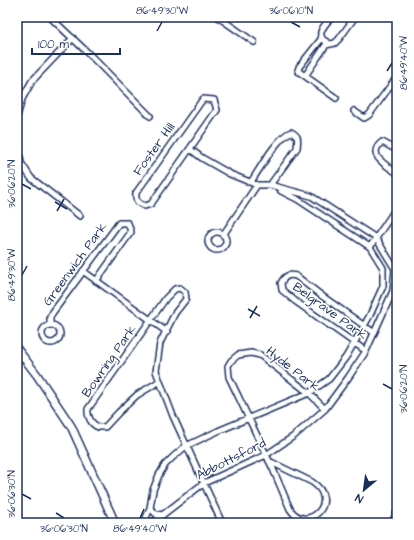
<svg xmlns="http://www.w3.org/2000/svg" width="414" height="540" viewBox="0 0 414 540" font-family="'Architects Daughter',sans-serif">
<rect width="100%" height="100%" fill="#fff"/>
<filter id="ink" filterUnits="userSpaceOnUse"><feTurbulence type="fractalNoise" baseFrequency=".025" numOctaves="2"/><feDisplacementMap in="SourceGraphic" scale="8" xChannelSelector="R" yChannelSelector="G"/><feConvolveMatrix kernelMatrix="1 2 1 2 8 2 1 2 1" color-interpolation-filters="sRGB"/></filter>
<g filter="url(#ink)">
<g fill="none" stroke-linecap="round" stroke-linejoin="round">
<defs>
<path id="minor" d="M50,17L87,52L150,116
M218,17L254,42
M322,38L299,67L298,71L336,98
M330,44C327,42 323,40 322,38C317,31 328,22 331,17
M305,76L326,45L335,43L339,39L355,17
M203,99L214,100L217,110L151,204L145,206C138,204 135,201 136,193Z
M354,111L364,118L369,115L397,77
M17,117L22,99L32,81L73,38
M17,136L21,163L31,178L80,216
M397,150L382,142C366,155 386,165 397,173
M251,182C259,170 278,136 291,132C299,136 298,139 297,148L270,185
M208 241a9 9 0 1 1 18 0a9 9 0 1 1-18 0Z
M223,235L257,185
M370,247L397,207
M83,271L167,332
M50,325V317L53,312L119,223H128L131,232L96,281
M42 334a9 9 0 1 1 18 0a9 9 0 1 1-18 0Z
M366,351L295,301L282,290L281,283C285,276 288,274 296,276L322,296L373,332
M160,381L137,395L119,412L105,427C103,427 100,427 98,427C91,424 87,416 88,409L166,298L175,289L180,288L185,292L186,299L175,313L160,343L156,371L173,416L222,523
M269,461L312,482C342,502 306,534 290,509L273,469L229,377L228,366L231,361L238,355L251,353L260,355L309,393L325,409
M163,515L156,514L150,508L153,490L159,475L165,465L173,457L186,446L218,431L309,393L329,379L346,357L364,326L370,315L383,286V268L370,247L297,199L281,191
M144,523L150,508
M152,523L204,483L266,455L294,436L325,409L348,378L366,351L393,291L395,269L376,238L311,196L270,185H257L230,174L202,158L190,149
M392,523L397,512"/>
<path id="secondary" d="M17,349L37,375L71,426L115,523"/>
</defs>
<use href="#minor" stroke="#1b2f5e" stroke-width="8"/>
<use href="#secondary" stroke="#1b2f5e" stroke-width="10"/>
<use href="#minor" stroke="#fff" stroke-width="5"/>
<use href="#secondary" stroke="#fff" stroke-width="7"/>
</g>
</g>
<path fill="none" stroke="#1b2f5e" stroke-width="1.5" d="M291,22L300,27M157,31L162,22M387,71L392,63M22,184L31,189M55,202L67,209M57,211L64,199M22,275L27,266M248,309L260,316M250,318L257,306M383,384L392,389M22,494L31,499M56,513L64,518M140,518L144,509"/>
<g text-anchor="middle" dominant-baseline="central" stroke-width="3.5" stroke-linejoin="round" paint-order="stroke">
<g font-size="13" fill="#1b2f5e" stroke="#fff">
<text transform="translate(154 149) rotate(-54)">Foster Hill</text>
<text transform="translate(75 264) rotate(-54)">Greenwich Park</text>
<text transform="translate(330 311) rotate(36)">Belgrave Park</text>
<text transform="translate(109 361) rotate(-55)">Bowring Park</text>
<text transform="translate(293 369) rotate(38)">Hyde Park</text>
<text transform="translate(231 459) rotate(-27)">Abbottsford</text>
</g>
</g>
<rect width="414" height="540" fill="none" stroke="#fff" stroke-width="44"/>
<g transform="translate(364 490) rotate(209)" stroke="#ffffff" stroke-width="3" paint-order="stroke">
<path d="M0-3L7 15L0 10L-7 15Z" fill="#1b2f5e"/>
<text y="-6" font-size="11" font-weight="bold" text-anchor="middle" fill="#1b2f5e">N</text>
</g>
<path d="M32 48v6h88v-6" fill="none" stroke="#1b2f5e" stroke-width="2"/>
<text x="38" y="48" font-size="12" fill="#1b2f5e" stroke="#ffffff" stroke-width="3" paint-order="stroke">100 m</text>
<rect x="22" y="22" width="370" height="496" fill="none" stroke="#1b2f5e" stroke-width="1.5"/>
<g font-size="10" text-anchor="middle" fill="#1b2f5e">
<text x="162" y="14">86°49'30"W</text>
<text x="291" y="14">36°06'10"N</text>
<text transform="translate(403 63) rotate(-90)" y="4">86°49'40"W</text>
<text transform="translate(11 184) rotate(-90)" y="4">36°06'20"N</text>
<text transform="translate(11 275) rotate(-90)" y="4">86°49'30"W</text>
<text transform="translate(403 389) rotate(-90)" y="4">36°06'20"N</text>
<text transform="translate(11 494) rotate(-90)" y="4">36°06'30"N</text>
<text x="64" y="532">36°06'30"N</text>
<text x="140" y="532">86°49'40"W</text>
</g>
</svg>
